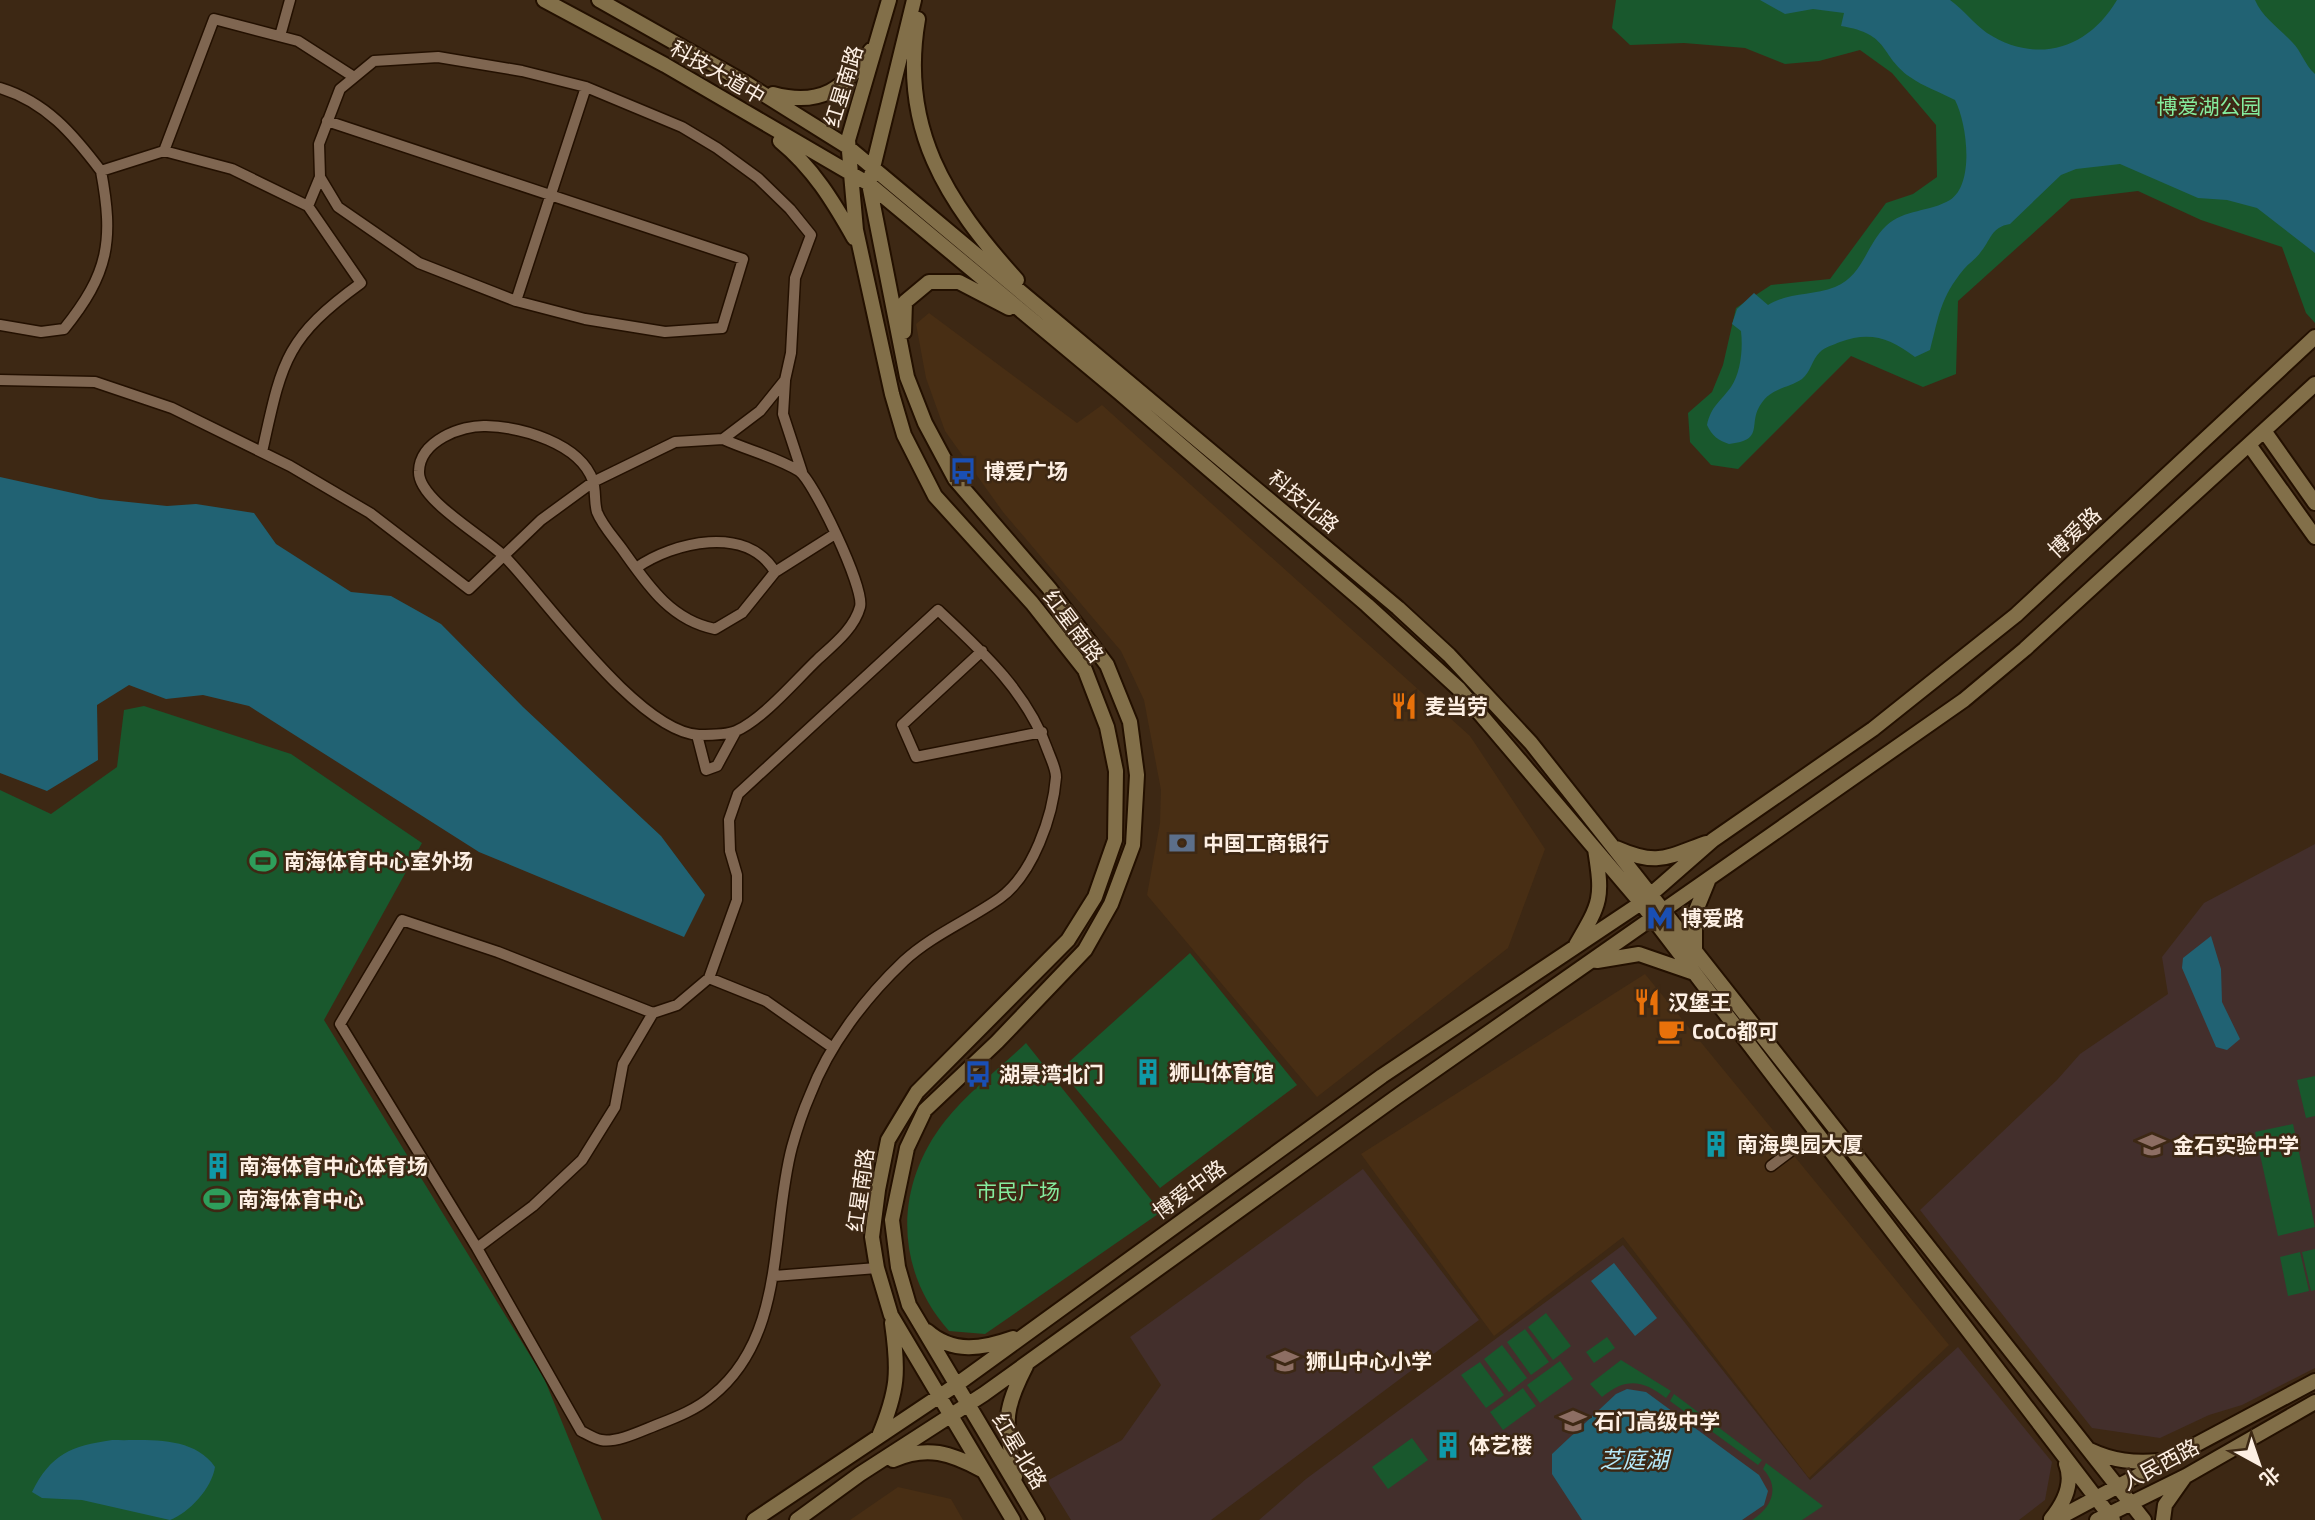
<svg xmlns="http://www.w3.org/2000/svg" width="2315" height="1520" viewBox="0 0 2315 1520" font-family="'Titillium Web','Noto Sans SC',sans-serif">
<rect width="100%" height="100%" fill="#3d2814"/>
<path fill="#482e14" d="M929,313L1077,423L1102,405L1470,736L1545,849L1508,948L1317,1097L1147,895L1160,823L1161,790L1144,700L1121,651L1003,512L945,431L926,378L916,324Z
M1645,974L1949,1345L1809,1478L1623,1237L1494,1336L1361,1154Z
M898,1487L951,1499L963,1520H850Z"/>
<path fill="#432f2c" d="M2315,844V1368L2242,1405L2209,1415L2160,1438L2092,1428L1920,1210L2057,1080L2080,1054L2168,994L2162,957L2204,903Z
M1363,1169L1479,1320L1211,1520H1071L1047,1481L1122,1440L1161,1385L1130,1337Z
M1623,1245L1810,1480L1958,1347L2052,1462L2045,1500L2019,1520H1259L1306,1479Z"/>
<path fill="#19582d" d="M1616,0H2315V323L2306,313L2282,247L2201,220L2138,191L2071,199L1958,301L1956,374L1923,387L1851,356L1738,469L1711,465L1690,442L1688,413L1712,392L1723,365L1736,308L1771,285L1830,279L1886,203L1913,194L1937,177L1936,125L1892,73L1860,50L1819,61L1785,64L1745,48L1684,43L1630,45L1612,28Z
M144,706L291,754L422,843L324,1020L544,1378L602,1520H0V790L51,814L117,767L124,710Z
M1190,953L1297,1085L1160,1188L1060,1070Z
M1026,1043L1161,1212L985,1334L949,1331C894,1269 894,1186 945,1121C967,1093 1000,1068 1026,1043Z
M2315,1076V1116L2306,1118L2297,1080Z
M2293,1124L2315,1227L2278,1236L2255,1132Z
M2315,1249V1290L2311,1291L2302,1252Z
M2300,1252L2309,1291L2288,1296L2280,1257Z
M1546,1313L1571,1346L1553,1360L1528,1327Z
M1525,1329L1549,1362L1531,1375L1507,1342Z
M1607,1337L1615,1348L1594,1363L1586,1352Z
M1502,1345L1527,1378L1509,1392L1484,1359Z
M1621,1360L1671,1391L1666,1398C1643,1380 1626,1377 1602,1397L1590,1384Z
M1560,1361L1573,1379L1540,1403L1527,1385Z
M1480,1362L1504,1395L1486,1408L1461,1375Z
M1523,1388L1536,1406L1503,1430L1490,1412Z
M1674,1394L1762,1460L1758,1465L1670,1401Z
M1412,1438L1428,1460L1388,1489L1372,1467Z
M1766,1463L1823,1506L1802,1520H1752C1771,1508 1781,1488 1763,1469Z"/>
<path fill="#216273" d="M1760,0H1950C1963,9 1974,24 1987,33C2037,65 2088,49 2117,0H2255C2262,17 2280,29 2292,42C2302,52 2304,64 2315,74V253L2257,208L2227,200L2198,198L2120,164L2076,169L2061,175L2010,224C1991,227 1991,240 1980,253C1976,259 1969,263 1964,269C1940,298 1939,316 1930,350L1915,357C1890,338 1870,331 1840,342C1833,345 1825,347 1820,352C1812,359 1811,372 1802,379C1789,388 1771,388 1761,404C1747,424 1766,440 1729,444C1718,440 1712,436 1707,425C1711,406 1721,401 1731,387C1741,372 1743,349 1741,331L1732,324L1737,309L1754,293L1768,305C1789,292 1812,296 1835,287C1863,276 1866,245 1886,226C1904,209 1930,212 1950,200C1975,184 1967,123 1955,100C1940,92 1924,87 1910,77C1879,55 1891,34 1841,26L1844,13L1813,9L1785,14Z
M0,477L100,499L167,506L196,504L254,513L276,544L351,592L391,596L441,624L523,707L661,836L705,895L684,937L479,852L249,706L203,695L166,699L129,685L97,705L98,760L47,791L0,773Z
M2211,936L2221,969L2222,1002L2240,1039L2227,1050L2216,1047L2182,968L2183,958Z
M1614,1263L1657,1318L1635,1336L1591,1281Z
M1627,1389L1646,1392L1759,1475L1768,1491L1764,1505L1742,1520H1582L1552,1474V1454L1616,1394Z
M112,1440C147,1441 193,1435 215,1467C212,1488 189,1513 170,1520L82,1500L42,1498L32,1492C51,1454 71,1446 112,1440Z"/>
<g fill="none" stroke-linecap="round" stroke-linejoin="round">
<defs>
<path id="street" d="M280,36L290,0
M0,88C46,102 73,134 101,171L164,151L232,169L308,206L361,283C284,339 282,362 262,452
M164,151L214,19L298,41L354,77
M308,206L320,177
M516,301L586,87
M0,325L41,332L64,329C109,273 114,241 101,171
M0,380L95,382L172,408L290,466L370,513L469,589L541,520L593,482L675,442L723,439L760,411L785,380L791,353L795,278L811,235L790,209L758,178L717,148L682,127L586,87L522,71L438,57L374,61L340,89L319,144L320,177L338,207L419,263L516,301L585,319L665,332L722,328L743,259L327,121
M785,381L783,414L802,472
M636,568C673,542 747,524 775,572L742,613L715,629C670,620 647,584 622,549C614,538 602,525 597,512C594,502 596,491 593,481C580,443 521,427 486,426C461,425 420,441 419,471C417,500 487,538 506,558C548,602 639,732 699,735C709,735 727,735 736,731C763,719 795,681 817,660C833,645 854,629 860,607C865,588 813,480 799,471C776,457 747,450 723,439
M775,572L835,534
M938,610C982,651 1028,693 1048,751C1051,759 1056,769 1056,777C1053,816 1033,874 1000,898C969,920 932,935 904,961C865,998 829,1045 810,1095C803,1111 797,1129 792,1147C770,1229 787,1336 712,1396C697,1409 677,1417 659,1424C643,1430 618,1443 601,1440C595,1439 587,1434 581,1431L477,1248L340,1024L402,920L498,952L653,1013L677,1005L709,978L737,900V875L730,851L729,820L738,794Z
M982,651L902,725L916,757L1042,732
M697,735L706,770L717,766L736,731
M709,978L766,1001L833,1048
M1771,1166L1816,1132
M477,1248L533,1206L582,1160L615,1107L623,1064L653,1013
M774,1276L877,1268"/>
<path id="secondary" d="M544,0L665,65L869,184L1119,392L1367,605L1459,689L1641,903L2113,1520
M599,0L744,82L848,147L1398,608L1449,655L1531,743L2144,1520
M889,0L848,140L856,230L892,394L904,435L935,496L1032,603L1085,670L1107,727L1116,771L1115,840L1095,897L1068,940L917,1092L888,1140L878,1190L872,1237L877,1268L891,1315L1013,1520
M914,0L869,184L907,377L925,423L955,479L1049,588L1107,665L1130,722L1137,775L1133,845L1111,904L1085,950L997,1042L925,1110L907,1148L892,1220L898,1267L909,1305L1037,1520
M918,19C899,128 946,201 1017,280
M773,94C820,107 845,89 871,50
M780,141C813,168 833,201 854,238
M904,332L905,302L929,282H959L1009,308
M2265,432L2315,503
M2250,446L2315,537
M1616,848C1657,866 1665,858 1706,843
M1576,945C1601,902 1603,899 1595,849
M1695,951V913L1708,881
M1597,961L1639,954L1694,973
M927,1331C953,1354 982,1349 1013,1338
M879,1436C898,1390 899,1372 892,1323
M2090,1450C2113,1461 2134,1463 2159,1461
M893,1460C927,1445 951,1453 982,1470
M1015,1477C1007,1424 1000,1416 1026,1366
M2051,1519C2064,1503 2074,1484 2066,1464
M754,1520L956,1385L1382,1076L1641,903L1713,840L1873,729L2016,615L2315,337
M797,1520L860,1474L984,1394L1395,1098L1964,700L2025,649L2315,384
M2055,1520L2315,1381
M2097,1520L2186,1476L2315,1402
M2163,1520L2165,1505L2184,1478"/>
</defs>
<use href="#street" stroke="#231000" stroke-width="13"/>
<use href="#secondary" stroke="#231000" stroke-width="18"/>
<use href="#street" stroke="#7f6651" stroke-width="10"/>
<use href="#secondary" stroke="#826f49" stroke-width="14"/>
</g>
<defs>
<symbol id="bus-bare" viewBox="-9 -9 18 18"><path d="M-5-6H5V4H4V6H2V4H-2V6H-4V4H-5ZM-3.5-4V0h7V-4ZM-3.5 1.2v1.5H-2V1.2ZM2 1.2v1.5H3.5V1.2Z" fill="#1a4fb4" stroke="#3d2814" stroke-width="2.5" paint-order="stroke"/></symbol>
<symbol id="restaurant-bare" viewBox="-9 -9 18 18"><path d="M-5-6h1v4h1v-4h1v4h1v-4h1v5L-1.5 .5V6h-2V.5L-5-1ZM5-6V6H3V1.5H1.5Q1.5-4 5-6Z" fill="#e8710a" stroke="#3d2814" stroke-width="2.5" paint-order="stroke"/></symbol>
<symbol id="bank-bare" viewBox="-9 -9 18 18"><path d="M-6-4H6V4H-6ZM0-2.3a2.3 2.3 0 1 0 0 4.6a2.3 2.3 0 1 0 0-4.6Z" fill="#5c6f8a" stroke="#3d2814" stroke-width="2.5" paint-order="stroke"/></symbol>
<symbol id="stadium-bare" viewBox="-9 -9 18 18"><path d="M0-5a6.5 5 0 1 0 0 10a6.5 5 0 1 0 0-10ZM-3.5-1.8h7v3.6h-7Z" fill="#2e9e5b" stroke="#3d2814" stroke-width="2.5" paint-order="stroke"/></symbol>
<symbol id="metro-bare" viewBox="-9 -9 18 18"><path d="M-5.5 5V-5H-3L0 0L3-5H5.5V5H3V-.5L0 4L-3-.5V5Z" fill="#1a4fb4" stroke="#3d2814" stroke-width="2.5" paint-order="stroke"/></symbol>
<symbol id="cafe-bare" viewBox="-9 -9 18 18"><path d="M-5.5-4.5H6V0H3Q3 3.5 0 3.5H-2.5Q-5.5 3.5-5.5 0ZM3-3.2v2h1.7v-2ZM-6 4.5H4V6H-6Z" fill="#e8710a" stroke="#3d2814" stroke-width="2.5" paint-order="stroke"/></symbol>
<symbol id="building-bare" viewBox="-9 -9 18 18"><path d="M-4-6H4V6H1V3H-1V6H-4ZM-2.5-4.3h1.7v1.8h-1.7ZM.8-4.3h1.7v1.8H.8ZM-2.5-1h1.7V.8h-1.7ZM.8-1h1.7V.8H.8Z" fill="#0f9aa8" stroke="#3d2814" stroke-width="2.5" paint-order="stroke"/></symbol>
<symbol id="school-bare" viewBox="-9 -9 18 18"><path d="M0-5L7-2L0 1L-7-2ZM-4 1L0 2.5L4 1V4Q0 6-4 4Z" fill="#8d6e63" stroke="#3d2814" stroke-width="2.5" paint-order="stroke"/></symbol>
</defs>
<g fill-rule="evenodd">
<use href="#bus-bare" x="944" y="452" width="38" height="38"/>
<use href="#restaurant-bare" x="1385" y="687" width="38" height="38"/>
<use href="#bank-bare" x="1163" y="824" width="38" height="38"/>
<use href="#stadium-bare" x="244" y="842" width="38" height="38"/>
<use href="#metro-bare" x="1641" y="899" width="38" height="38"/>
<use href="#restaurant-bare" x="1628" y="983" width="38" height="38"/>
<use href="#cafe-bare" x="1652" y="1012" width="38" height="38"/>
<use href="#building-bare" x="1129" y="1053" width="38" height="38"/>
<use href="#bus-bare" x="959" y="1055" width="38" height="38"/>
<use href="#building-bare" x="1697" y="1125" width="38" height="38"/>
<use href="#school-bare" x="2133" y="1126" width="38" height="38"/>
<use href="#building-bare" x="199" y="1147" width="38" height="38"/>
<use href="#stadium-bare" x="198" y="1180" width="38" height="38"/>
<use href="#school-bare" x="1266" y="1342" width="38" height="38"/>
<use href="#school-bare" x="1554" y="1402" width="38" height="38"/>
<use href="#building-bare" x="1429" y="1426" width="38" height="38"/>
</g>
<g text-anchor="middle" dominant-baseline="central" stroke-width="5" stroke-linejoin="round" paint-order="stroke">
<g font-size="21" fill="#fdefe3" stroke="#3d2814">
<text transform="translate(718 72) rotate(30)">科技大道中</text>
<text transform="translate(843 86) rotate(-73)">红星南路</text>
<text transform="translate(1304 501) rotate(40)">科技北路</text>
<text transform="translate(2074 532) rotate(-43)">博爱路</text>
<text transform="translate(1074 626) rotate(53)">红星南路</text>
<text transform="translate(1189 1189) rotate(-36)">博爱中路</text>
<text transform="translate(860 1190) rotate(-82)">红星南路</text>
<text transform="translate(1020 1451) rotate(59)">红星北路</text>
<text transform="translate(2160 1464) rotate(-28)">人民西路</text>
</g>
<g font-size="21" fill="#85ec9e" stroke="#3d2814">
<text x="2209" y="106">博爱湖公园</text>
<text x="1018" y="1191">市民广场</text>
</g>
<g font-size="21" font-weight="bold" fill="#fdefe3" stroke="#3d2814" text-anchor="start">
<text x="984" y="471">博爱广场</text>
<text x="1425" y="706">麦当劳</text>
<text x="1203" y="843">中国工商银行</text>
<text x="284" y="861">南海体育中心室外场</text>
<text x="1681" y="918">博爱路</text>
<text x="1668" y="1002">汉堡王</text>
<text x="1692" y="1031">CoCo都可</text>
<text x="1169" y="1072">狮山体育馆</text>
<text x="999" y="1074">湖景湾北门</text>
<text x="1737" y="1144">南海奥园大厦</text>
<text x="2173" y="1145">金石实验中学</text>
<text x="239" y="1166">南海体育中心体育场</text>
<text x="238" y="1199">南海体育中心</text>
<text x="1306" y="1361">狮山中心小学</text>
<text x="1594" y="1421">石门高级中学</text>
<text x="1469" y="1445">体艺楼</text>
</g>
<g font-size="23" font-style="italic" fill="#b6eafb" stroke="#3d2814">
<text x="1634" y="1459">芝庭湖</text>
</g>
</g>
<g transform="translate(2259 1464) rotate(140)" stroke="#3d2814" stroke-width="5" paint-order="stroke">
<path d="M0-5L12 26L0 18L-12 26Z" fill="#fdefe3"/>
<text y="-10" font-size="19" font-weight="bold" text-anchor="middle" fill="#fdefe3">北</text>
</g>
</svg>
